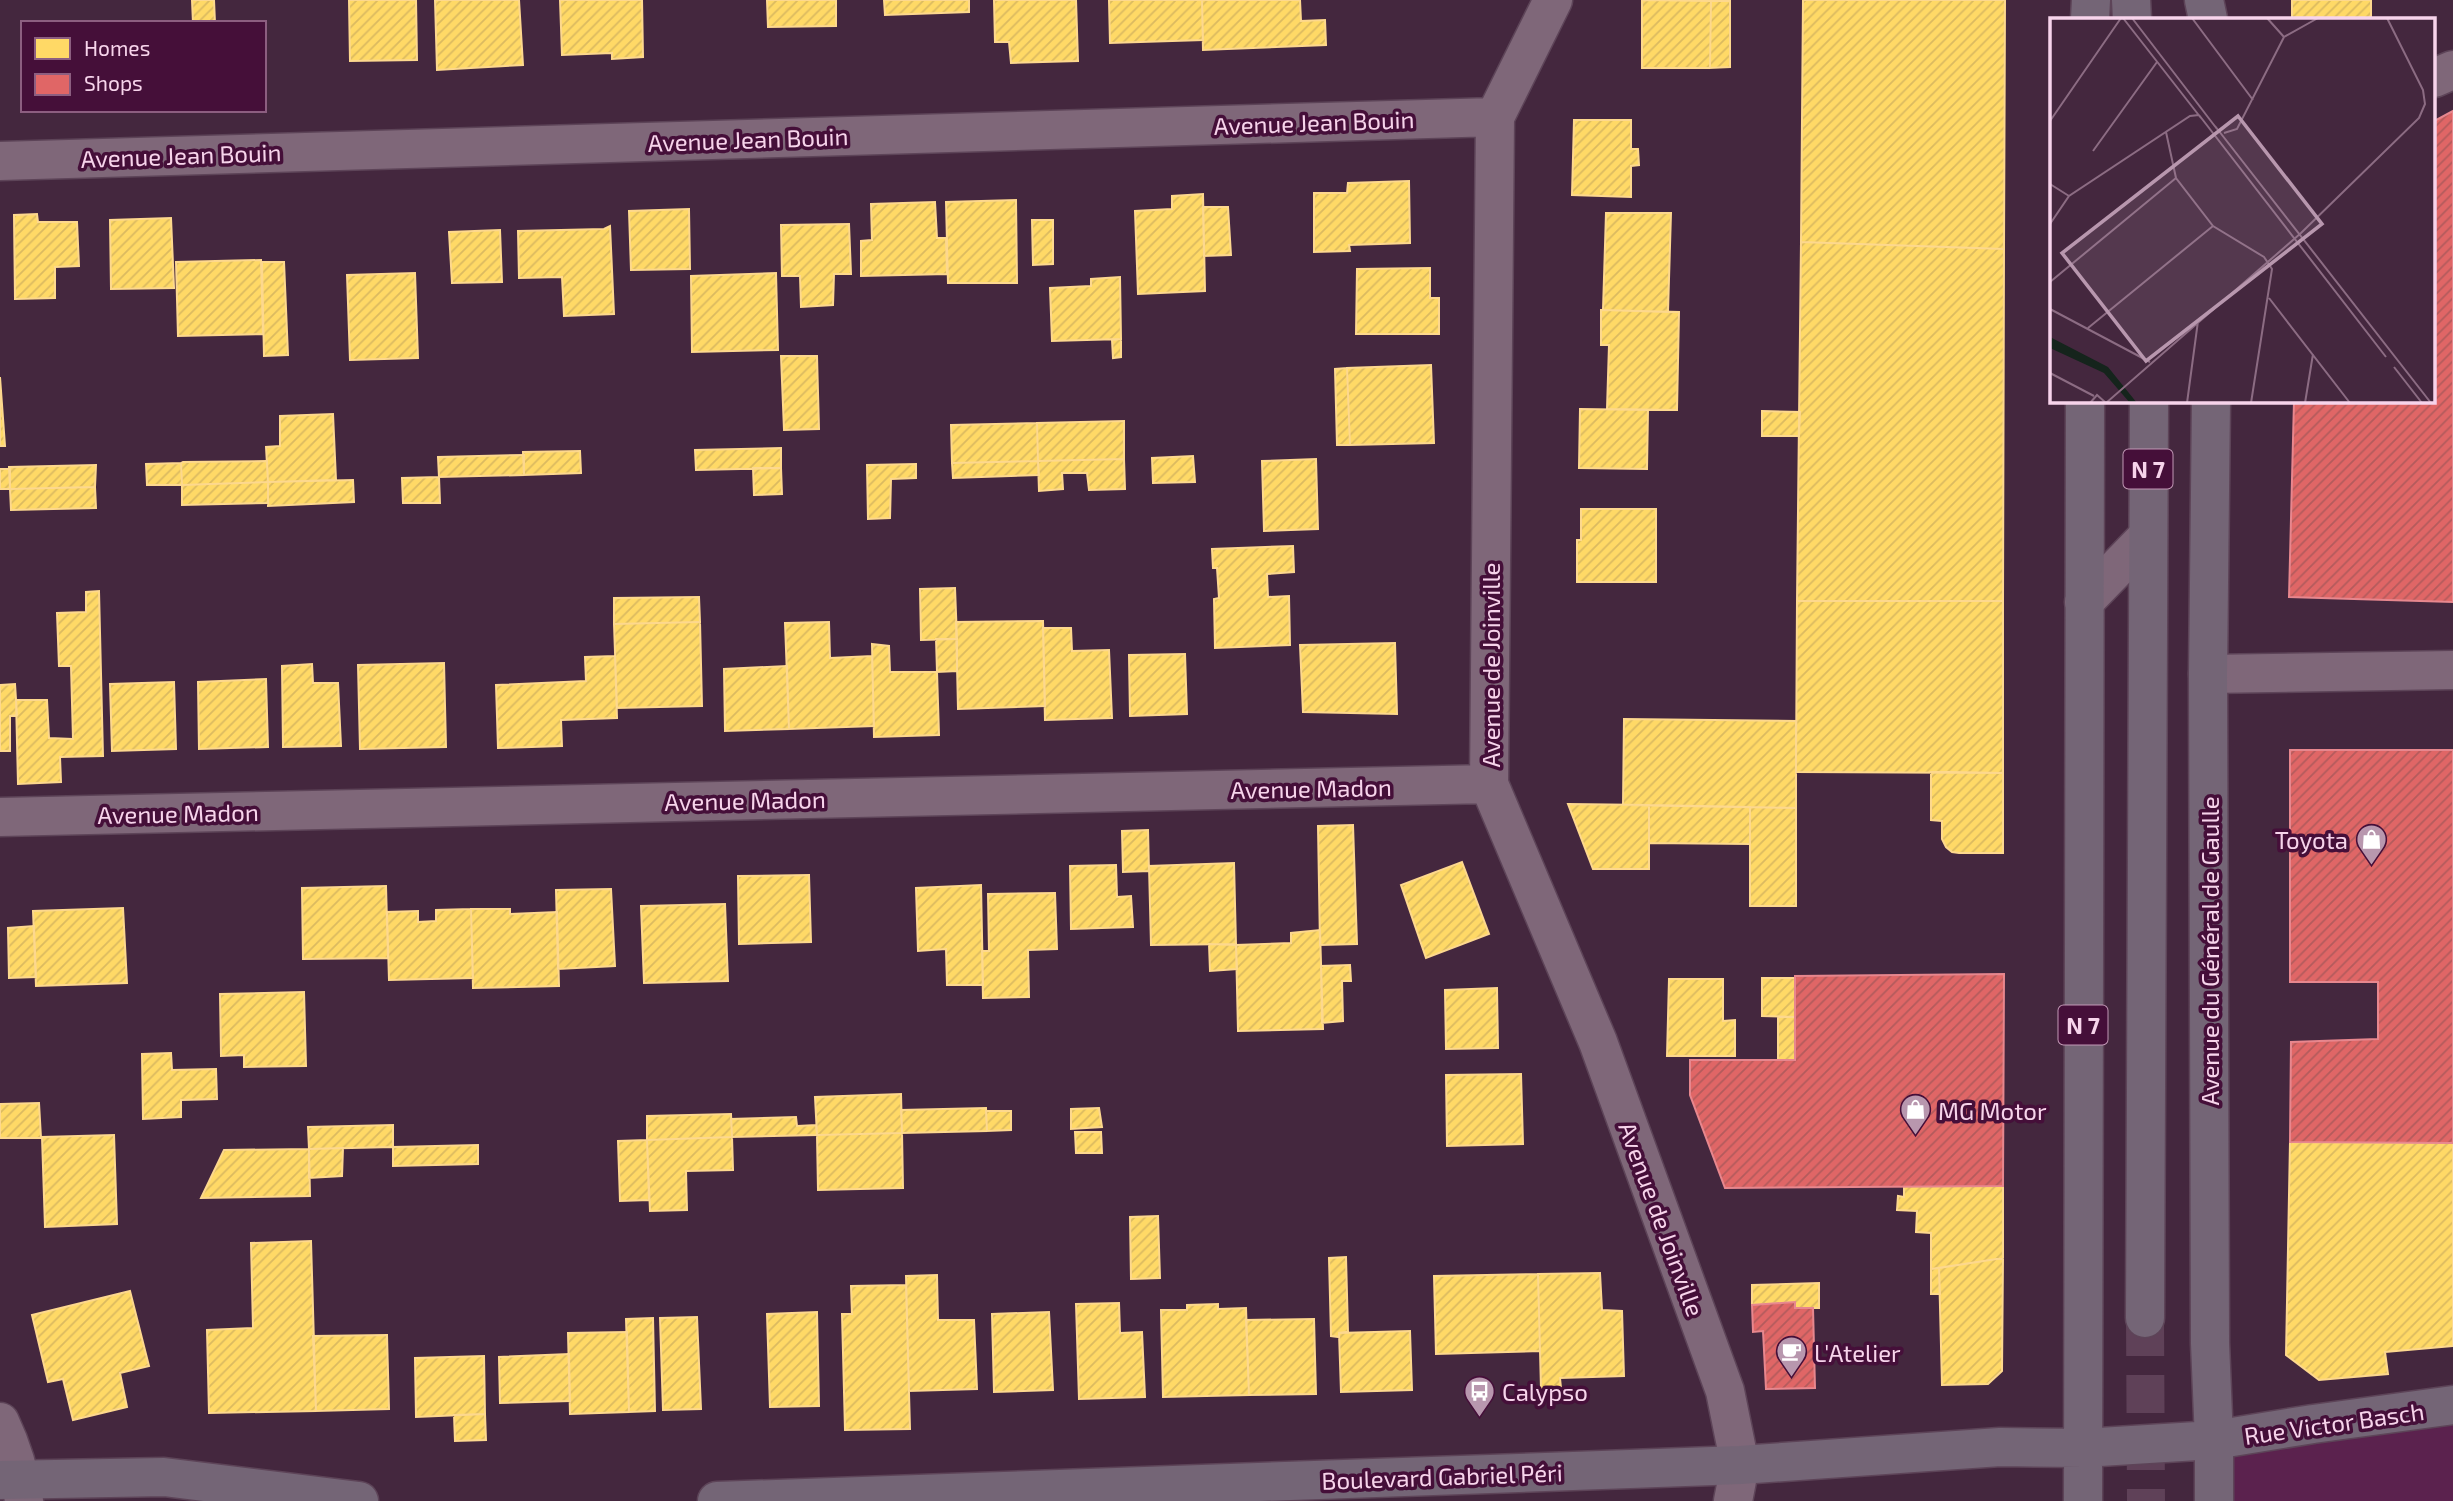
<svg xmlns="http://www.w3.org/2000/svg" width="2453" height="1501" viewBox="0 0 2453 1501" font-family="'Exo 2',sans-serif">
<defs>
<pattern id="homes-hatch" width="6" height="6" patternUnits="userSpaceOnUse" patternTransform="scale(1.75)"><rect width="6" height="6" fill="#ffd966"/><path d="M-1 1l2-2M0 6l6-6M5 7l2-2" fill="none" stroke="#dbba60"/></pattern>
<pattern id="shops-hatch" width="6" height="6" patternUnits="userSpaceOnUse" patternTransform="scale(1.75)"><rect width="6" height="6" fill="#e06666"/><path d="M-1 1l2-2M0 6l6-6M5 7l2-2" fill="none" stroke="#b35b5c"/></pattern>
</defs>
<rect width="100%" height="100%" fill="#44273e"/>
<path fill="#5b224e" d="M2453,1405V1501H2214V1440Z"/>
<path fill="url(#homes-hatch)" stroke="#fdd88e" stroke-width="2" d="M192,0H214L215,23H193Z
M349,0H416L417,60L350,61Z
M435,0H519L523,65L437,70Z
M560,0H642L643,57L612,59V53L562,55Z
M767,0H836V26L768,27Z
M884,0H969V12L885,15Z
M994,0H1076L1078,61L1011,63L1009,42H995Z
M1109,0H1202L1203,40L1110,43Z
M1202,0H1300L1301,21L1325,20L1326,45L1203,50Z
M1642,0L1711,1L1710,68H1642Z
M1803,0H2005L2004,249L1801,242Z
M2292,0H2371V19H2292Z
M1711,1H1730V67L1710,68Z
M1574,120H1631V149H1638L1639,165L1631,166V197L1572,195Z
M1409,181L1410,243L1349,245L1350,251L1314,252V193H1347L1348,183Z
M1203,194L1205,291L1138,294L1135,211L1172,209V196Z
M1016,200L1017,283H948L946,202Z
M935,202L937,238H946L947,274L861,276V241L872,240L871,204Z
M1203,207H1228L1231,255L1204,256Z
M689,209L690,269L631,270L629,211Z
M1606,213H1671L1668,312L1603,310Z
M37,214L38,222H77L79,266L55,267V298L15,299L14,215Z
M171,218L174,288L111,289L110,220Z
M1032,220H1053V264L1033,265Z
M849,224L851,274H834L833,305L801,307L800,276H782L781,225Z
M610,226L614,314L564,316L562,277L519,278L518,231L604,229Z
M500,230L502,282L452,283L449,232Z
M1801,242L2004,249L2003,601H1797Z
M261,260L263,334L178,336L176,262Z
M262,262H284L288,355L264,356Z
M1430,268V298H1439V334H1356L1357,269Z
M415,273L418,358L350,360L347,275Z
M776,273L778,350L692,352L691,276Z
M1120,277L1121,339L1052,341L1050,288L1091,286V279Z
M1601,310L1679,312L1677,410L1607,409L1609,345H1601Z
M1121,339V357L1113,358L1112,340Z
M781,356H817L819,429L784,430Z
M1431,365L1434,443L1350,445L1347,368Z
M1347,368L1350,445H1337L1335,369Z
M0,377L5,446H0Z
M1580,409L1648,410L1647,469L1579,468Z
M1762,411L1800,412L1799,436H1762Z
M333,414L336,480L268,482L266,447L280,446V416Z
M1124,421V459L1038,461L1037,423Z
M1037,423L1038,461L952,463L951,425Z
M781,448V468L696,470L695,450Z
M580,451L581,473L524,475L523,452Z
M524,455V475L439,477L438,457Z
M1193,456L1195,482L1153,483L1152,458Z
M1124,459L1125,489L1089,490L1087,473H1062L1063,489L1039,491L1038,461Z
M1316,459L1318,529L1264,531L1262,461Z
M267,461L268,482L182,485L181,463L183,462Z
M1038,461L1039,475L953,478L952,463Z
M181,463L182,485H147L146,464Z
M916,464V478L891,479L890,518L868,519L867,465Z
M96,465L95,487L10,489L9,467Z
M753,468H781L782,494L754,495Z
M0,469H10V489H0Z
M439,477L440,503H403L402,478Z
M353,480L354,502L268,506V482Z
M268,482V503L182,505V485Z
M95,487L96,508L11,510L10,489Z
M1581,509H1656V582H1577V540H1581Z
M1293,546L1294,572L1267,574L1268,597L1289,596L1290,645L1215,648L1214,599L1219,598L1217,568H1213L1212,549Z
M955,588L957,639L921,640L920,589Z
M99,591L103,756L60,757L61,782L18,784L16,700H47L49,738L73,739L71,666H59L57,613L86,612V592Z
M699,597L700,622L614,624V598Z
M1797,601H2003V773L1796,772Z
M1043,621L1045,706L958,709L956,622Z
M700,622L702,706L617,708L614,624Z
M829,622L830,658L872,656L874,726L789,729L785,623Z
M1043,628H1071L1072,651L1109,650L1112,718L1045,720Z
M936,639H957V671L937,672Z
M1395,643L1397,714L1303,712L1300,645Z
M872,644L889,646L890,672H937L939,735L874,737Z
M1185,654L1187,714L1130,716L1129,655Z
M615,656L617,718L561,720L562,746L498,748L496,685L586,681L585,657Z
M444,663L446,747L360,749L358,665Z
M312,664L313,683H338L341,746L283,747L282,666Z
M787,666L789,729L725,731L724,669Z
M266,679L268,747L199,749L198,682Z
M174,682L176,749L112,751L110,684Z
M15,684L17,715L10,716V751H0V685Z
M1624,719L1796,721V808L1623,805Z
M1931,772L2003,773V853H1959L1952,852L1946,847L1942,839V821L1931,820Z
M1568,804L1649,805V869H1593Z
M1649,805L1750,807V844L1649,843Z
M1750,807L1796,808V906H1750Z
M1353,825L1357,944L1320,945L1318,826Z
M1148,830L1149,871L1123,872L1122,831Z
M1462,862L1489,934L1426,958L1401,885Z
M1234,863L1236,944L1151,945L1149,866Z
M1116,865L1117,897L1131,896L1133,927L1071,929L1070,866Z
M809,875L811,942L739,944L738,876Z
M981,885L983,985H947L946,949L918,951L916,888Z
M386,886L388,958L303,959L302,888Z
M611,889L615,966L558,969L556,890Z
M1055,893L1057,949L1028,950L1029,997L983,998L982,951H989L988,894Z
M725,904L728,981L644,983L641,906Z
M123,908L127,983L36,986L33,911Z
M471,909H510V914L557,912L559,986L473,988Z
M471,909L473,978L389,980L387,912L418,911V922L436,921V910Z
M34,926L36,977L9,978L8,928Z
M1320,930L1323,1029L1238,1031L1236,945L1291,943V933Z
M1209,944L1236,945L1237,969L1210,971Z
M1350,965L1351,981H1342L1343,1021L1322,1023L1321,966Z
M1762,978H1795V1017L1762,1016Z
M1669,979H1723V1021L1735,1020V1056H1667Z
M1497,988L1498,1048L1446,1049L1445,990Z
M304,992L306,1066L244,1067V1055L221,1056L220,994Z
M1778,1017H1795V1060H1778Z
M171,1053L172,1070L216,1069L217,1099L181,1100V1117L143,1119L142,1054Z
M1521,1074L1523,1144L1447,1146L1446,1075Z
M901,1094L902,1133L817,1135L815,1097Z
M39,1103L41,1138H0V1104Z
M986,1108L987,1131L902,1133L901,1110Z
M1099,1108L1102,1127L1071,1129V1109Z
M986,1111H1011V1130L987,1131Z
M731,1114L732,1137L647,1140V1116Z
M796,1117L797,1126L816,1125L817,1135L732,1137L731,1119Z
M393,1125V1147L309,1149L308,1127Z
M1075,1132H1101L1102,1153H1076Z
M902,1133L903,1188L818,1190L817,1135Z
M114,1135L117,1224L45,1227L42,1137Z
M732,1137L733,1170L686,1171L687,1210L650,1211L647,1140Z
M647,1140L649,1200L620,1201L618,1141Z
M2290,1142L2453,1143V1346L2385,1352L2388,1374L2319,1380L2286,1355Z
M478,1145V1164L393,1166V1147Z
M343,1148L342,1176L309,1178V1149Z
M309,1149L310,1196L201,1198L224,1150Z
M1904,1186H2003V1258L1931,1269V1233L1916,1232L1917,1211L1897,1210L1898,1196L1904,1197Z
M1158,1216L1160,1278L1131,1279L1130,1217Z
M311,1241L316,1411L209,1413L207,1330L253,1328L251,1243Z
M1346,1257L1348,1332L1339,1333V1337L1331,1336L1329,1258Z
M2003,1258L2002,1371L1988,1384L1942,1385L1939,1268Z
M1939,1268L1940,1294H1931V1269Z
M1600,1273L1602,1310L1622,1311L1624,1376L1560,1378L1561,1388L1541,1389L1538,1274Z
M1538,1274L1540,1351L1436,1354L1434,1276Z
M937,1275L938,1320H974L977,1389L909,1391L906,1276Z
M1819,1283V1308H1795V1302L1752,1305V1285Z
M906,1285L910,1429L845,1430L842,1314H852L851,1286Z
M130,1291L149,1366L120,1373L127,1407L73,1420L63,1379L48,1382L32,1315Z
M1119,1303L1120,1333L1142,1332L1145,1397L1079,1399L1076,1304Z
M1218,1304V1309L1246,1308L1249,1395L1163,1397L1161,1310H1187V1305Z
M817,1312L819,1406L770,1407L767,1314Z
M1049,1312L1053,1390L994,1392L992,1314Z
M697,1317L701,1409L663,1410L660,1318Z
M653,1318L655,1411L629,1412L626,1319Z
M1314,1319L1316,1394L1249,1395L1246,1320Z
M1410,1331L1412,1390L1341,1392L1339,1333Z
M627,1332L629,1412L570,1414L568,1333Z
M387,1335L389,1409L316,1411L313,1336Z
M569,1354L570,1401L500,1403L499,1357Z
M484,1356L485,1414L416,1417L415,1358Z
M485,1414L486,1440L455,1441L454,1415Z"/>
<path fill="url(#shops-hatch)" stroke="#e7878e" stroke-width="2" d="M2453,111V602L2289,597L2294,401H2434V121Z
M2290,750H2453V1143L2290,1142L2291,1042L2378,1039V982H2290Z
M2004,974L2003,1186L1725,1188L1690,1095V1060H1795V976Z
M1795,1302V1308H1813L1815,1388L1766,1389L1763,1331L1753,1332L1752,1305Z"/>
<g fill="none" stroke-linecap="round" stroke-linejoin="round">
<path stroke="#5f4158" stroke-width="38" stroke-dasharray="38 19" stroke-linecap="butt" d="M2145,1318L2146,1501"/>
<defs>
<path id="minor" d="M1553,0L1495,117L1489,784L1598,1042L1725,1391L1740,1465L1733,1501
M2434,78L2453,70
M0,161L1495,117
M2084,602L2148,536
M2208,674L2453,670
M0,817L1489,784
M0,1422C12,1447 20,1473 24,1501"/>
<path id="major" d="M2131,0L2132,19
M2204,0L2208,19
M2090,19L2091,0
M2211,401L2208,674L2210,1343L2214,1440V1501
M2145,1318L2149,401
M0,1480L164,1477L359,1501
M717,1501L1630,1469L1740,1465L2000,1447L2083,1448L2214,1440L2313,1424L2453,1405
M2083,1501L2085,401"/>
</defs>
<use href="#minor" stroke="#5d4458" stroke-width="41"/>
<use href="#major" stroke="#5d4458" stroke-width="41"/>
<use href="#minor" stroke="#7f6779" stroke-width="38"/>
<use href="#major" stroke="#746576" stroke-width="38"/>
</g>
<defs>
<symbol id="shop-pin" viewBox="-11 -11 22 30"><path d="M0 17L-7.5 6A9.5 9.5 0 1 1 7.5 6Z" fill="#b897ae" stroke="#450f39"/><path d="M-5-2.5h2.3a2.7 3.5 0 0 1 5.4 0H5L5.5 6h-11ZM-1.5-2.5h3a1.5 2.3 0 0 0-3 0Z" fill="#fff"/></symbol>
<symbol id="cafe-pin" viewBox="-11 -11 22 30"><path d="M0 17L-7.5 6A9.5 9.5 0 1 1 7.5 6Z" fill="#b897ae" stroke="#450f39"/><path d="M-5.5-4.5H6V0H3Q3 3.5 0 3.5H-2.5Q-5.5 3.5-5.5 0ZM3-3.2v2h1.7v-2ZM-6 4.5H4V6H-6Z" fill="#fff"/></symbol>
<symbol id="bus-pin" viewBox="-11 -11 22 30"><path d="M0 17L-7.5 6A9.5 9.5 0 1 1 7.5 6Z" fill="#b897ae" stroke="#450f39"/><path d="M-5-6H5V4H4V6H2V4H-2V6H-4V4H-5ZM-3.5-4V0h7V-4ZM-3.5 1.2v1.5H-2V1.2ZM2 1.2v1.5H3.5V1.2Z" fill="#fff"/></symbol>
</defs>
<g fill-rule="evenodd">
<use href="#shop-pin" x="2354" y="822" width="35" height="47"/>
<use href="#shop-pin" x="1898" y="1092" width="35" height="47"/>
<use href="#cafe-pin" x="1774" y="1334" width="35" height="47"/>
<use href="#bus-pin" x="1462" y="1374" width="35" height="47"/>
</g>
<g text-anchor="middle" dominant-baseline="central" stroke-width="7" stroke-linejoin="round" paint-order="stroke">
<g fill="#450f39" stroke="#c299b6" stroke-width="2">
<rect x="2123.5" y="449.5" width="49" height="39" rx="5"/>
<rect x="2058.5" y="1005.5" width="49" height="39" rx="5"/>
</g>
<g font-size="23" font-weight="bold" fill="#f7d4eb">
<text x="2148" y="469">N 7</text>
<text x="2083" y="1025">N 7</text>
</g>
<g font-size="24" fill="#f7d4eb" stroke="#450f39">
<text transform="translate(1314 122) rotate(-2)">Avenue Jean Bouin</text>
<text transform="translate(748 139) rotate(-2)">Avenue Jean Bouin</text>
<text transform="translate(181 155) rotate(-2)">Avenue Jean Bouin</text>
<text transform="translate(1490 665) rotate(-90)">Avenue de Joinville</text>
<text transform="translate(1311 788) rotate(-1)">Avenue Madon</text>
<text transform="translate(745 800) rotate(-1)">Avenue Madon</text>
<text transform="translate(178 813) rotate(-1)">Avenue Madon</text>
<text transform="translate(2209 951) rotate(-90)">Avenue du Général de Gaulle</text>
<text transform="translate(1662 1219) rotate(70)">Avenue de Joinville</text>
<text transform="translate(2334 1423) rotate(-8)">Rue Victor Basch</text>
<text transform="translate(1442 1476) rotate(-2)">Boulevard Gabriel Péri</text>
</g>
<g font-size="24" fill="#f7d4eb" stroke="#450f39" text-anchor="start">
<text x="2348" y="839" text-anchor="end">Toyota</text>
<text x="1938" y="1110">MG Motor</text>
<text x="1814" y="1352">L'Atelier</text>
<text x="1502" y="1391">Calypso</text>
</g>
</g>
<g transform="translate(2050 18)">
<rect width="385" height="385" fill="#44273e"/>
<path d="M0,319L58,349L87,385H80L54,355L0,330Z" fill="#15241c"/>
<path fill="none" stroke="#8c6c83" stroke-width="2" d="M73,0L151,100M82,0L167,111M142,0L203,82M217,0L234,19M149,97L336,339M0,103L71,0M165,108L381,385M116,114L126,160L163,208L214,239L222,251L201,385M174,115L187,111L234,19L268,0M43,133L107,44M0,166L19,178M0,206L19,178L140,98L149,97M0,264L126,160M219,280L300,385M0,291L100,344M38,310L163,208M344,349L372,385M0,355L44,378M40,385L47,377L56,385L251,215L369,100L375,86L373,72L337,0M137,385L148,303M255,385L263,336"/>
<path fill="#b897ae" fill-opacity="0.15" stroke="#b897ae" stroke-width="3.5" d="M188,98L272,206L96,343L12,235Z"/>
<rect width="385" height="385" fill="none" stroke="#f7d4eb" stroke-width="3.5"/>
</g>
<rect x="21" y="21" width="245" height="91" fill="#450f39" stroke="#8c5e80" stroke-width="2"/>
<rect x="35" y="38" width="35" height="21" fill="#ffd966" stroke="#8c5e80" stroke-width="2"/>
<text x="84" y="56" font-size="21" fill="#f7d4eb">Homes</text>
<rect x="35" y="74" width="35" height="21" fill="#e06666" stroke="#8c5e80" stroke-width="2"/>
<text x="84" y="91" font-size="21" fill="#f7d4eb">Shops</text>
</svg>
